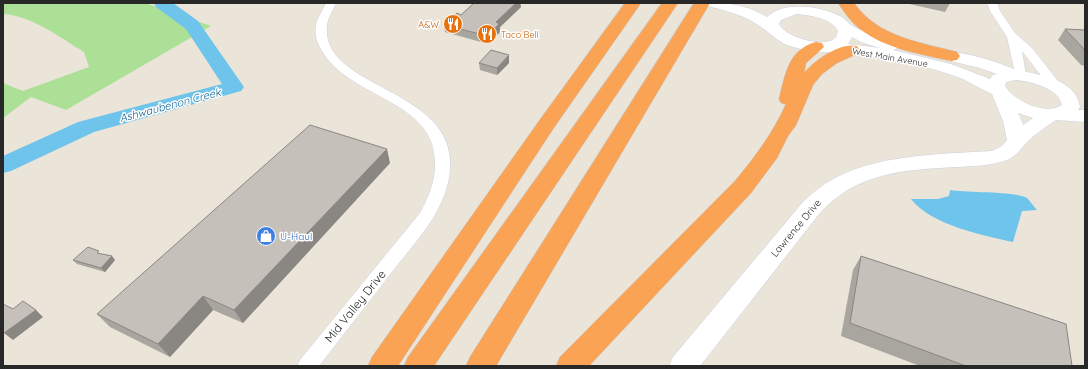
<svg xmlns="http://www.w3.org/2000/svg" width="1088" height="369" viewBox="0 0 1088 369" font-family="Quicksand,sans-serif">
<rect width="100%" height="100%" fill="#eae4d9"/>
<path fill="#ace096" d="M3,3H145L211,26L66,110L31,97L3,118V83L23,91L89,67L84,52C59,37 33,16 3,14Z"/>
<path fill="#6ec4eb" d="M950,190C966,193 1016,191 1027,198C1030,201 1034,207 1037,210L1022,211L1013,242C982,235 931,225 911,199H938L949,196Z"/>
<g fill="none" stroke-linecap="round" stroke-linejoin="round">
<path fill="#6ec4eb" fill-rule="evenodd" d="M154,3H173L198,21L244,87L241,91L94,132L11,171L3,173V156L78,122L222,84L186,29L156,7Z"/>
<defs>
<path id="street" d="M326,3H336C333,10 328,18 327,25C319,96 481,85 445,193C435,222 413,245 395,268C370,301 344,333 319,366H297L300,360L420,213C429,197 436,179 435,161C434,101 352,98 324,54C318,45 314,36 316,25C317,18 323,10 326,3Z
M987,3H997L1000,11L1015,33L1032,48L1061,85L1063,88L1061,91H1053L1022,51L1026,75L1024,78H1016L1007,37L990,11Z"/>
<path id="secondary" d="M705,3C730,3 744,4 767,17C784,0 822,6 842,17C845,19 848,23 851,25C857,29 864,31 870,35C879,39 893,38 898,46L896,49L893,50L951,64L990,79L993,75L997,74L980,68L934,57L932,54L934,51L940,49C957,53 975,55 992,61C1000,63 1009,68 1018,70C1040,75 1076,79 1080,107L1078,110H1085V122L1056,120C1046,126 1037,133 1029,140C1021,148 1017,156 1007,160C990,166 973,166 956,167C903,170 857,172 819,214L700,366H669L673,357L803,202C844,161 899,157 955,153C967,152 980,152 992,151L1002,146L1007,140L1003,121L992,94C983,90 973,84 963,79C930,66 894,60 859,55C838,52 814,53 793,47C777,43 769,31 755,23C740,14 724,10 707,6ZM796,14C809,15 832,18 838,31C838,32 836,37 836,37C828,49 785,38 779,24L781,20ZM852,37L861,42L880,48L848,44ZM1015,80C1029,81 1059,88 1062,105C1045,116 1014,101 1005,86L1006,82ZM1018,113L1033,118L1023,125Z"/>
<path id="highway" d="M625,3H641L553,129L398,366H368L372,357L539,121Z
M662,3H678L434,366H404L408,357Z
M694,3H710L496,366H466L470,357Z
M838,3H854C878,37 919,42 957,52L960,56L957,60L951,61C921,54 885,49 860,29C851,22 845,13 838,3Z
M816,42L822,43L824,47L806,63L804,73C815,60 840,42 857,46L860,50L857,54L837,63L822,74L813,85L796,125L788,136L777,158L751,193L589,366H556L560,357L735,181C755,157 773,133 786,104L781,103L779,99C785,76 788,49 816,42Z"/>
</defs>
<use href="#street" stroke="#cfd1e1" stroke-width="1"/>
<use href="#secondary" stroke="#cfd1e1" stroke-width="1"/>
<use href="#highway" stroke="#c7c7c7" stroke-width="1"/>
<use href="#street" fill="#fff" fill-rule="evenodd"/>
<use href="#secondary" fill="#fff" fill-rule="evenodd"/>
<use href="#highway" fill="#faa355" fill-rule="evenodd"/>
</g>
<path fill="#a9a59f" d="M474,3H520L521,7L500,27V32L488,44L445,32L444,25L461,15Z
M905,3H950L945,12Z
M1065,29L1085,30V66L1081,65L1058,40Z
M509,55V63L497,75L480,70L479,63Z
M390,163L243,323L213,310L170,357L110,327L97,314Z
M101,254L115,260L105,272L77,264L73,260Z
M861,256L1072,366H920L841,336L853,270Z"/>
<path fill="#8a8682" d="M516,3H520L521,7L500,27V32L488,44V36L496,22Z
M509,55V63L497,75V68Z
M387,149L390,163L243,323L234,310Z
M112,256L115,260L105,272L101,268Z
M203,296L213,310L170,357L158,344Z
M36,310L43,317L13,340L4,333Z"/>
<path fill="#c5c0b9" stroke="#8a8682" d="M474,3H516L496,22L499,24L488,36L444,25L457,13L461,15Z
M1065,29L1085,30V50Z
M491,50L509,55L497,68L479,63Z
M310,125L387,149L234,310L203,296L158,344L97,314Z
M88,247L99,251L97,253L112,256L101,268L73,260Z
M861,256L1066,324L1072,366H966L850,323Z
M23,301L36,310L4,333L3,332V304L13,309Z"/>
<defs>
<symbol id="restaurant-disc" viewBox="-11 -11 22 22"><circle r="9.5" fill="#e8710a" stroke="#fff"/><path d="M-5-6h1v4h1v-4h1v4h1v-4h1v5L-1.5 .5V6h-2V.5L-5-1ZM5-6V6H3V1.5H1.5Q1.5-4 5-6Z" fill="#fff"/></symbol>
<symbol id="shop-disc" viewBox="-11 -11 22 22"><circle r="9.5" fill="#3f7fe0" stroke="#fff"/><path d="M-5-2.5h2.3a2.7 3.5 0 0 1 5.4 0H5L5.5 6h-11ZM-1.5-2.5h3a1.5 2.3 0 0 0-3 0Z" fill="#fff"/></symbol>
</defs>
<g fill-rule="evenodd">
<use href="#restaurant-disc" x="442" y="13" width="22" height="22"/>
<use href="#restaurant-disc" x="476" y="23" width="22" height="22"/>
<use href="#shop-disc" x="255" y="225" width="22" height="22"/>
</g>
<g text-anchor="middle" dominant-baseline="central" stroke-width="3" stroke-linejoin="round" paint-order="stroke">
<g font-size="9" fill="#c56008" stroke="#fff" text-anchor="end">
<text x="439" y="24">A&amp;W</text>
<text x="501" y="34" text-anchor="start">Taco Bell</text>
</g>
<g font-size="9" fill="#282828" stroke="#fff">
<text transform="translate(890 57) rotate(10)">West Main Avenue</text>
</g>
<g font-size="10" fill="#282828" stroke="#fff">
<text transform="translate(796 228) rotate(-50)">Lawrence Drive</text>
</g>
<g font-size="10" fill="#366cbe" stroke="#fff" text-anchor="start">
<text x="280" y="236">U-Haul</text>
</g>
<g font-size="11" font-style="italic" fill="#106193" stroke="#fff">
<text transform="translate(170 105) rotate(-15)">Ashwaubenon Creek</text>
</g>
<g font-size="12" fill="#282828" stroke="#fff">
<text transform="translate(355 306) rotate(-51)">Mid Valley Drive</text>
</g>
</g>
<rect width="1088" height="369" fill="none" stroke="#282828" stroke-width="8"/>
</svg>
